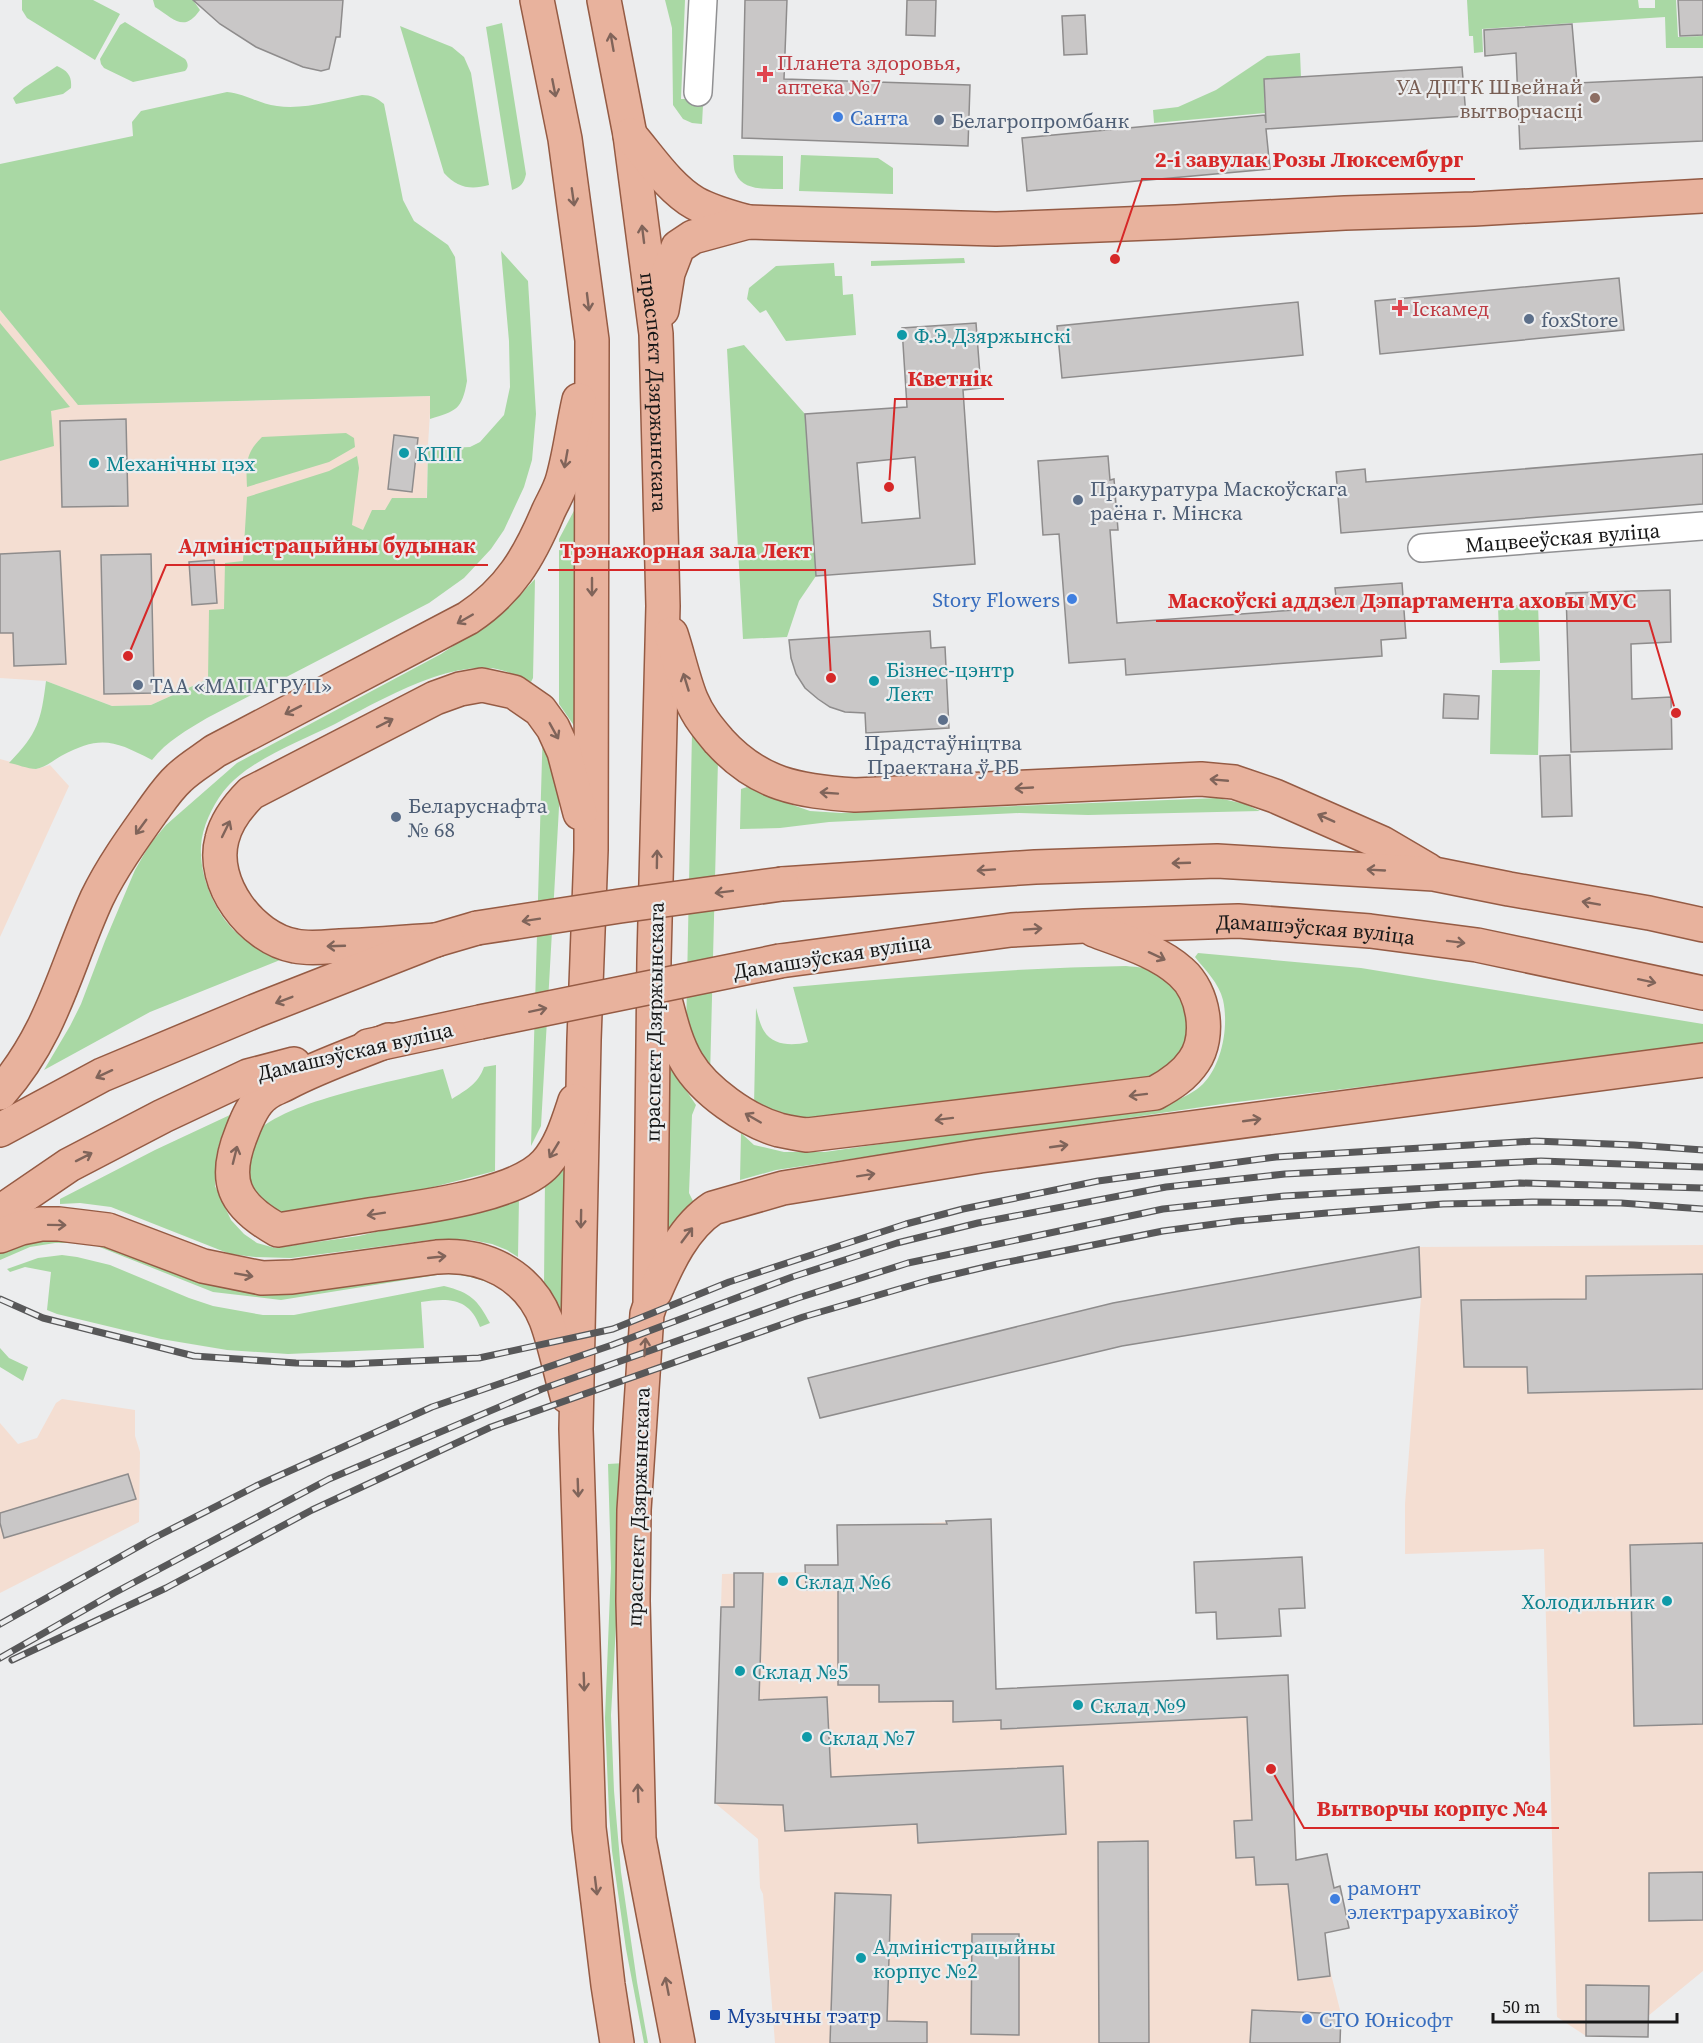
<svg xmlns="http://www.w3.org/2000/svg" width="1703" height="2043" viewBox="0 0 1703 2043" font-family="'Source Serif 4',serif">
<rect width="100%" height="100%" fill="#ecedee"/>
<path fill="#f4ded2" d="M0,310L79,405L431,396L428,445L425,565L251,659L151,705L112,706L46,681L0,678Z
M0,759L36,769L50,765L69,786L0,937Z
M1703,1245V1971L1648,2016V2037L1586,2036L1557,2017L1544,1549L1405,1554V1504L1421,1297L1419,1247Z
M62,1399L135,1410V1436L140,1452L139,1522L0,1593V1423L18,1444L37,1438L56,1403Z
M991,1519L996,1689L1288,1675L1298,1883L1321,1891L1329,1966L1341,2014L1340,2043H775L763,1894L760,1888L758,1839L715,1803L722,1574L805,1572V1565H822V1573H838L837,1525L916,1524Z"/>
<path fill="#a9d8a4" d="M22,0H93L120,14L95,60L27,18L22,10Z
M153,0H193L200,10C184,33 174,19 155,7Z
M665,0H685L681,99H692V105H703L702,124L692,123L683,119L673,105L672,28Z
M1467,0H1638L1639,8H1655V0H1676L1678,37L1703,36V48H1666L1665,17L1482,29L1483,52L1474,53L1473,36H1469Z
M125,22L185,59C188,63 189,67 185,71L133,82L104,68L101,64L100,59L120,25Z
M502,23L526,174C524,183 521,187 512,190L486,27Z
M400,26L452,47L464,57L471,73L489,185C471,190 457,188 444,173Z
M1300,53L1301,77L1264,80L1265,113L1154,123L1153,110L1178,107L1216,90L1267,56Z
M57,66C68,71 72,76 71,88L63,94L16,104L13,98L24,88Z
M227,92C246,94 259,104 277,106C304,110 335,100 362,95C371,95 377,98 384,104L403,200L414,221L448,245L455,257L467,381C462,410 456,411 430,419V396L78,405L0,310V164L133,136L132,122L141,111Z
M733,155L783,156V189C768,189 743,191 736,174C733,169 734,160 733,155Z
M801,155L878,158L893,168V194L799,191Z
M501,251L528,281L536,414L532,460L524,487L504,530L491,549L464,578L429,603L207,718C187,730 167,741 152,760C114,740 100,735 61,756C54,760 44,768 36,769C28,769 16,764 9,763C38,733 41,721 46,681L112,706L151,705L208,679L209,610L224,609L225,563L243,561L247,497L329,471L357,456L359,468L352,525L363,530L372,510H385L392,498H427L428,449L470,447L480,442L504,415L510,387L509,341Z
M964,258L965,263L871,266V261Z
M834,263L835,276H842L843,295L853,294L856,335L786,341L766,310L760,313L747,299L749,288L776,266Z
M0,323L70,407L51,411L54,446L0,461Z
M744,345L805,414L816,576L799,601L787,637L743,639L727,349Z
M346,433L354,438L355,447L329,462L247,487C246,464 245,454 262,437Z
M577,505L575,727L559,704V539Z
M535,579L533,678L531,682C517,676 502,668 488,668C470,667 450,672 434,677C399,689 367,707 335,724C299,742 248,760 223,792C212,807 202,827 201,846C199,880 219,923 247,941C258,949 272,953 285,958L150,1012L44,1070L70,1026L81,1004L105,941L135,870L150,844L166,825L237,763L441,654L502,614Z
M1538,604L1540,661L1500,663L1498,606Z
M1492,670H1540L1538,755L1490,754Z
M543,723L561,772L541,1126L531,1146Z
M692,732L718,760L710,1077L686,1035Z
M747,787L764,795L810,811L841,813L1218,798L1245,804L1260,811L1088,815L1019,813L829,822L780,828L740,829L741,789Z
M1198,953L1361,968L1703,1024V1045L1229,1103L776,1170L740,1180L741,1133L754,1145L784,1152H825L1175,1101C1184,1097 1195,1092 1203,1084C1222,1064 1229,1027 1223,1000C1219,983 1205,970 1195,957Z
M1126,966C1151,968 1160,971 1181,985L1193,1036L1170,1067L1147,1080L806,1124L754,1106L756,1008C758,1015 760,1025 764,1031C773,1046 793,1046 808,1042L793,987C903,977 1015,968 1126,966Z
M496,1065L495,1171L414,1192L283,1218L250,1191C247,1172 241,1150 256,1133C284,1101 399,1080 443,1069L452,1099C466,1090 478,1084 484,1067Z
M669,1065L696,1105L692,1115L689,1193L694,1203L666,1238Z
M232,1114L222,1135L217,1152L215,1186L231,1220L244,1234L257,1243L275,1248L359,1236L519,1197L518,1257L507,1250L492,1244L471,1240L438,1239L291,1258L255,1257L230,1254L111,1207L80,1203L60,1204V1199L155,1150Z
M566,1149L564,1308L558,1310L544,1285L545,1178Z
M62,1234L179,1268L426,1265L503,1278L496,1286C478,1278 463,1274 443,1274L281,1300L213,1292L97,1246L76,1243H55L30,1247L0,1260V1249Z
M62,1255L77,1257L110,1265L189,1298L213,1306L263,1315H294L444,1286C471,1293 477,1299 490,1323L480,1327C469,1297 448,1298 421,1302L424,1348L288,1354L227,1350L161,1339L57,1314L47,1310L51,1272L25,1267L10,1272L7,1269L38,1258Z
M0,1348L9,1358L28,1367L23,1381L0,1367Z
M625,1463L611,1715L614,1791L621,1872L637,1982L648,2043H644L626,1949L612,1851L609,1813L605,1718L611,1568L608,1464Z"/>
<path fill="#c9c7c7" stroke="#8e8c8c" stroke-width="1.5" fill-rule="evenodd" d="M193,0H343L340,37H336L329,69L321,71L303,67L256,47L220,24Z
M745,0H787L784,79L970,85L968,146L742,138Z
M907,0H936L935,36L906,35Z
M1678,0H1703V35L1680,36Z
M1085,15L1087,54L1064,55L1062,16Z
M1572,24L1577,83L1703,77V141L1520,149L1516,53L1485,56L1484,30Z
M1462,67L1466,116L1266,129L1270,169L1027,191L1022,138L1265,115L1266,123L1264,79Z
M1619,278L1624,330L1380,354L1375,301Z
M1298,302L1303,355L1062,378L1057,326Z
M976,323L981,388L963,390L975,564L816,576L805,414L907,407L902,328ZM915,457L920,518L862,523L857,463Z
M126,419L128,506L62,507L60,421Z
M394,435L418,438L412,492L388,489Z
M1703,454V504L1341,533L1336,472L1365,469L1366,482Z
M1108,456L1110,480L1114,479L1118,530H1110L1117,623L1337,607L1335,588L1402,583L1406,638L1381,640L1382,656L1126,675L1125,659L1069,663L1059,534L1043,535L1038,461Z
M60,551L66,664L14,666L13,633H0V554Z
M151,554L154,693L104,694L101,555Z
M214,560L217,603L192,605L189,562Z
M1670,590L1671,642L1631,644L1632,699L1671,697L1672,749L1571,752L1566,593Z
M930,631L931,648L945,647L949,728L866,733L865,713L845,712L830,707L818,699L805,688L796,674L791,658L789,640Z
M1444,694L1479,696L1478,719L1443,718Z
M1570,755L1572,816L1542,817L1540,756Z
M1419,1247L1421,1297L1122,1346L820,1418L808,1378L1113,1303Z
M1703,1274V1389L1528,1393L1527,1367H1464L1461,1300L1586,1299V1276Z
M128,1474L136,1499L4,1538L0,1523V1513Z
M991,1519L996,1689L1288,1675L1296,1860L1327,1854L1334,1888L1340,1886L1349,1928L1325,1933L1330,1976L1298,1980L1288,1884L1256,1885L1254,1857L1236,1858L1234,1821L1252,1820L1247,1717L1001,1729V1720L953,1722V1701L879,1702V1685H838V1589L806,1590L805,1565H838L837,1525L947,1524L946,1521Z
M1703,1543V1724L1634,1726L1630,1545Z
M1302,1557L1305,1608L1279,1609L1281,1636L1217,1639L1216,1612L1196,1613L1194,1562Z
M734,1573H763L759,1700L827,1697L831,1777L1063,1766L1066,1834L918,1843L917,1824L785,1831L783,1805L715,1803L721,1607H734Z
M1148,1841L1149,2043H1099L1098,1842Z
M1703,1872V1920L1649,1921V1873Z
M835,1893L891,1895L887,2021L927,2022V2043H830Z
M972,1934H1019V2035L971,2034Z
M1586,1985L1649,1986L1648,2037L1586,2036Z
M1252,2010L1341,2014L1340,2043H1250Z"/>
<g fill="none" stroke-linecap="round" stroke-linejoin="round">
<defs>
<g id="minor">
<path d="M698,92L703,0"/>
<path id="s1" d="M1422,548L1703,526"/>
</g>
<g id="major">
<path d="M537,0L565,139L592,340L591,850L584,1040L576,1429L589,1828L608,1985L617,2043"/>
<path id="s2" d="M604,0L630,135L656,334L663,606L654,960L650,1305L647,1314L634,1510L633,1601L639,1839L678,2043"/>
<path d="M630,135C649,157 669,188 695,203C711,212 730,217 748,222"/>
<path d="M662,310L668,273L678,247L693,237L748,222L996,229L1176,222L1345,213L1474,209L1703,196"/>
<path d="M671,634C678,655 683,679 691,699C698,716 708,728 719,741C759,785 798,791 855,795L1201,779L1234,782L1275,796L1382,843L1428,870"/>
<path d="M782,884L1035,867L1217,861L1434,874L1509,889L1649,913L1703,925"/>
<path d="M436,940C404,942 372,945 340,946C325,947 309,949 295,946C251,938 210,883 222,839C226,822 238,806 251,793L435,698L460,689L482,685L514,692L540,710L553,728L564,752L580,813"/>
<path id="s3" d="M780,961L1011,930L1084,926L1238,921L1370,931L1477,945L1703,993"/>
<path d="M664,996C670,1018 675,1042 687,1062C704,1091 747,1121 779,1130C788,1132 798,1134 807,1135L1155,1093C1170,1085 1184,1076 1194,1061C1211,1036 1204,992 1181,972C1158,951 1123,941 1094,930"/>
<path d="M389,1040C355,1054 319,1066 287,1083C280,1087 272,1089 266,1094C254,1102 247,1119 242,1132C222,1181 233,1205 278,1230C308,1225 338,1220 369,1215C413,1208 516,1197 546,1163C561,1146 568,1122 575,1101"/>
<path d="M368,1046L480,1022"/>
<path d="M0,1093C53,1033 65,968 97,898C112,867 133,838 153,810C161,799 169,787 179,778C189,768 203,760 215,751L468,618C510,590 529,557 548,512C553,501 560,490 563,478C570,453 573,426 579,400"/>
<path d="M0,1130L102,1075L255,1011L436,940L477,928"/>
<path d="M0,1212L69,1165L163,1116L248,1076L294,1064"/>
<path d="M0,1236L21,1228L41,1224H59L108,1230L203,1266L262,1278L292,1277L437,1257C483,1253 528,1274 546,1320C555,1344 560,1371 567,1396"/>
<path d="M655,1292C668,1262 684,1227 713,1208L783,1188L980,1156L1703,1060"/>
</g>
</defs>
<use href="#minor" stroke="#909092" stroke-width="30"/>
<use href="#major" stroke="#955b44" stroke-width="36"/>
<use href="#minor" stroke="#fff" stroke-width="27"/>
<use href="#major" stroke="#e8b29d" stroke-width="33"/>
<defs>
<path id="rail" d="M0,1299L43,1318L194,1356L296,1363L348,1364L479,1358L613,1329L729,1282L906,1224L963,1209L1098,1181L1276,1157L1535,1141L1634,1145L1703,1150
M0,1624L152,1539L256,1486L432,1407L612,1345L792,1277L897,1243L978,1223L1166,1187L1285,1174L1541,1161L1703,1167
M0,1658L114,1593L329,1479L542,1389L798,1298L908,1263L1163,1209L1284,1196L1520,1183L1703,1188
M12,1660L166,1588L312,1510L491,1427L803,1317L930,1280L998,1264L1163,1231L1237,1221L1327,1213L1443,1204L1532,1202L1621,1203L1703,1209"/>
</defs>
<use href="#rail" stroke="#585859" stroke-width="7"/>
<use href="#rail" stroke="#ecedee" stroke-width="4.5" stroke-dasharray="14" stroke-linecap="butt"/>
<defs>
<path id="major-bridge" d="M477,928L620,906L782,884
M480,1022L780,961"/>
</defs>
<use href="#major-bridge" stroke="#955b44" stroke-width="36" stroke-linecap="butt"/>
<use href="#major-bridge" stroke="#e8b29d" stroke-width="33"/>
</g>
<defs><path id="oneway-shaft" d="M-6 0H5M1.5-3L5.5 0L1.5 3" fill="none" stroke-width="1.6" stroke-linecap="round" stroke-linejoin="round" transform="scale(1.5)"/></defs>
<g stroke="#80645a">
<use href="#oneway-shaft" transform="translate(612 42) rotate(-100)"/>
<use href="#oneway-shaft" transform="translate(554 88) rotate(79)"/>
<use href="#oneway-shaft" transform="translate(573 197) rotate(82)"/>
<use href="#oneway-shaft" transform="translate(643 234) rotate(-97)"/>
<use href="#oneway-shaft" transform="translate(588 302) rotate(83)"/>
<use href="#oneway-shaft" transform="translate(566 459) rotate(100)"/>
<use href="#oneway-shaft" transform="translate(592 587) rotate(90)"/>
<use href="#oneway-shaft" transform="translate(465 619) rotate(150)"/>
<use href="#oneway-shaft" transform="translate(686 682) rotate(-107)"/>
<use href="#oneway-shaft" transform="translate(293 710) rotate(153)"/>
<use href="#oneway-shaft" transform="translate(385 723) rotate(-27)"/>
<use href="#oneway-shaft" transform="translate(554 731) rotate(61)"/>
<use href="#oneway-shaft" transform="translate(1219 780) rotate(-175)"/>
<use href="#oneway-shaft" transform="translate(1024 788) rotate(177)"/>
<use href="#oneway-shaft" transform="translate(829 793) rotate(-176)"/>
<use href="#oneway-shaft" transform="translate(1326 818) rotate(-156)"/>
<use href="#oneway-shaft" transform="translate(141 827) rotate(126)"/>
<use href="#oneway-shaft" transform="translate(226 829) rotate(-64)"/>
<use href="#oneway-shaft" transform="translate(657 859) rotate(-89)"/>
<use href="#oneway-shaft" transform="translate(1181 863) rotate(178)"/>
<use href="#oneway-shaft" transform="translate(986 870) rotate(176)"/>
<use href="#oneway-shaft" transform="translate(1376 870) rotate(-177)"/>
<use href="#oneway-shaft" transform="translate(724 892) rotate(173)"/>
<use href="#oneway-shaft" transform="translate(1591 903) rotate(-170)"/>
<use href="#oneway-shaft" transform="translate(531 920) rotate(171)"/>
<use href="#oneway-shaft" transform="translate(1033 929) rotate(-4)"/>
<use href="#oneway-shaft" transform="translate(1456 942) rotate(7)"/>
<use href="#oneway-shaft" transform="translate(336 946) rotate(178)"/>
<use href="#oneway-shaft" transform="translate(1157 956) rotate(25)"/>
<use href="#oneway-shaft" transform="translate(1647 981) rotate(12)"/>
<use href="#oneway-shaft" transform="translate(284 1000) rotate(159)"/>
<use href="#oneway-shaft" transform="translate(538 1010) rotate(-12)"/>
<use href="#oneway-shaft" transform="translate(104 1074) rotate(155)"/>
<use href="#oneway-shaft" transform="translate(1138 1095) rotate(173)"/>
<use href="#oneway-shaft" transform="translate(753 1118) rotate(-150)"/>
<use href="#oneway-shaft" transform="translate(944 1119) rotate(173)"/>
<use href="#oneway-shaft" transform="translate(1252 1120) rotate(-8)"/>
<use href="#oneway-shaft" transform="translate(1059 1146) rotate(-8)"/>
<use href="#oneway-shaft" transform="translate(554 1150) rotate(121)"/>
<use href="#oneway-shaft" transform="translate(235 1155) rotate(-76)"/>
<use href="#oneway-shaft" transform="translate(84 1157) rotate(-27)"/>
<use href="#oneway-shaft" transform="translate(866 1175) rotate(-9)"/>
<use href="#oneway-shaft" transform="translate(376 1214) rotate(171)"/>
<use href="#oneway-shaft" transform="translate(581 1219) rotate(91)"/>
<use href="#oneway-shaft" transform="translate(57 1225) rotate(1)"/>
<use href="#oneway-shaft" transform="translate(687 1235) rotate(-53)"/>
<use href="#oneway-shaft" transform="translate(437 1257) rotate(-6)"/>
<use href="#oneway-shaft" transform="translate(244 1275) rotate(10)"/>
<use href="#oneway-shaft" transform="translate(645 1347) rotate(-86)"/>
<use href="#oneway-shaft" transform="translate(578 1488) rotate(88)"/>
<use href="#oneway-shaft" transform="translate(584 1682) rotate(88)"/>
<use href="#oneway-shaft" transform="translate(638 1793) rotate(-92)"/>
<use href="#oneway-shaft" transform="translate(596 1886) rotate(83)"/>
<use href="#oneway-shaft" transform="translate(667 1986) rotate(-101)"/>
</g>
<g fill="#e0444e" stroke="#ecedee" stroke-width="2">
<path d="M762 65h6v6h6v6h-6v6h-6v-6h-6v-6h6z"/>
<path d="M1397 299h6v6h6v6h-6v6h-6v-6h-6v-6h6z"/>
</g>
<circle fill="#8d6e63" stroke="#ecedee" stroke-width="2" cx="1595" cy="98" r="6"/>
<g fill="#3f7fe0" stroke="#ecedee" stroke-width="2">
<circle cx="838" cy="117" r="6"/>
<circle cx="1072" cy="599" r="6"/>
<circle cx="1335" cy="1899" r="6"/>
<circle cx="1307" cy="2019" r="6"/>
</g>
<g fill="#5c6f8a" stroke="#ecedee" stroke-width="2">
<circle cx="939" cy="120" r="6"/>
<circle cx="1529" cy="319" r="6"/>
<circle cx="1078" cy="500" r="6"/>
<circle cx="138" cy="685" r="6"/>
<circle cx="943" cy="720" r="6"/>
<circle cx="396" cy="817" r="6"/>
</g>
<g fill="#0f9aa8" stroke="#ecedee" stroke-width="2">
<circle cx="902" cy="335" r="6"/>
<circle cx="404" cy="453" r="6"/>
<circle cx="94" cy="463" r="6"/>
<circle cx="874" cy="681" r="6"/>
<circle cx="783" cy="1581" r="6"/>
<circle cx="1667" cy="1601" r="6"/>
<circle cx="740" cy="1671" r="6"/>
<circle cx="1078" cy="1705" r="6"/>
<circle cx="807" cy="1737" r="6"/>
<circle cx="861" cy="1958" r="6"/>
</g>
<rect fill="#1a4fb4" stroke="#ecedee" stroke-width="2" x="709" y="2009" width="12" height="12" rx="3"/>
<g text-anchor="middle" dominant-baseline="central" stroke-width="4.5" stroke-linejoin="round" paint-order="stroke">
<g font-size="21" fill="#be3a42" stroke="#ecedee" text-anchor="start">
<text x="777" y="62">Планета здоровья,<tspan x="777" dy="24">аптека №7</tspan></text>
<text x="1412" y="308">Іскамед</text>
</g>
<g font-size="21" fill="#785e54" stroke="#ecedee" text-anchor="end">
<text x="1583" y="86">УА ДПТК Швейнай<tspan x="1583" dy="24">вытворчасці</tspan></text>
</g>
<g font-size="21" fill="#366cbe" stroke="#ecedee" text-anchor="start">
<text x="850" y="117">Санта</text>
<text x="1060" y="599" text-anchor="end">Story Flowers</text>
<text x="1347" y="1887">рамонт<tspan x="1347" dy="24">электрарухавікоў</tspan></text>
<text x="1319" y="2019">СТО Юнісофт</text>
</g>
<g font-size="21" fill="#4e5e75" stroke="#ecedee" text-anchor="start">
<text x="951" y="120">Белагропромбанк</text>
<text x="1541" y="319">foxStore</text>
<text x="1090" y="488">Пракуратура Маскоўскага<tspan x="1090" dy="24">раёна г. Мінска</tspan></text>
<text x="150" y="685">ТАА «МАПАГРУП»</text>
<text x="943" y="742" text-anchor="middle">Прадстаўніцтва<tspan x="943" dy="24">Праектана ў РБ</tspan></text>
<text x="408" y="805">Беларуснафта<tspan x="408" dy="24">№ 68</tspan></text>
</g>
<g font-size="21" fill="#0d838f" stroke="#ecedee" text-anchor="start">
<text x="914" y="335">Ф.Э.Дзяржынскі</text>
<text x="416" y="453">КПП</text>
<text x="106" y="463">Механічны цэх</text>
<text x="886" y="669">Бізнес-цэнтр<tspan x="886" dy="24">Лект</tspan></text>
<text x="795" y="1581">Склад №6</text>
<text x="1655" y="1601" text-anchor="end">Холодильник</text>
<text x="752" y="1671">Склад №5</text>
<text x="1090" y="1705">Склад №9</text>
<text x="819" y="1737">Склад №7</text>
<text x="873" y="1946">Адміністрацыйны<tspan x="873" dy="24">корпус №2</tspan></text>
</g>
<g font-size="21" fill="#171717" stroke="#ecedee">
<text stroke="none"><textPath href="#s2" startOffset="396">праспект Дзяржынскага</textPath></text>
<text stroke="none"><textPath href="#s1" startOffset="141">Мацвееўская вуліца</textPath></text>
<text stroke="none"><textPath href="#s3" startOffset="538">Дамашэўская вуліца</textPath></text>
<text transform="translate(832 956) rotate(-9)">Дамашэўская вуліца</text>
<text transform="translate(654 1022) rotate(-89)">праспект Дзяржынскага</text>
<text transform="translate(355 1051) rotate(-13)">Дамашэўская вуліца</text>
<text transform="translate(638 1507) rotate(-88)">праспект Дзяржынскага</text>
</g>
<g font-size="21" fill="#164399" stroke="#ecedee" text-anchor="start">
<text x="727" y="2015">Музычны тэатр</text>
</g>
</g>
<path fill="none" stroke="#d62828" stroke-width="2" d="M1115 259L1142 179H1475M889 487L895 399H1004M128 656L166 565H488M831 678L825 570H548M1676 713L1649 621H1156M1271 1769L1304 1828H1559"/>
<g fill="#d62828" stroke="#ecedee" stroke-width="2">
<circle cx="1115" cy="259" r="6"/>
<circle cx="889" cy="487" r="6"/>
<circle cx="128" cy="656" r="6"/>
<circle cx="831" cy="678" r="6"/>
<circle cx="1676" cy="713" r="6"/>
<circle cx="1271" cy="1769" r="6"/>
</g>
<g font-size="22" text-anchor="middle" font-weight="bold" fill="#d62828" stroke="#ecedee" stroke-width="4.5" stroke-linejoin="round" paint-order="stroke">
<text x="1309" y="167">2-і завулак Розы Люксембург</text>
<text x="950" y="386">Кветнік</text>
<text x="327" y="553">Адміністрацыйны будынак</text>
<text x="686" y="558">Трэнажорная зала Лект</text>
<text x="1402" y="608">Маскоўскі аддзел Дэпартамента аховы МУС</text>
<text x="1432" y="1816">Вытворчы корпус №4</text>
</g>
<path d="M1493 2013v9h184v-9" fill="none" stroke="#171717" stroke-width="3"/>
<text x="1502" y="2013" font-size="18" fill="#171717" stroke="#ecedee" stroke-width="4.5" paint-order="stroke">50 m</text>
</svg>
